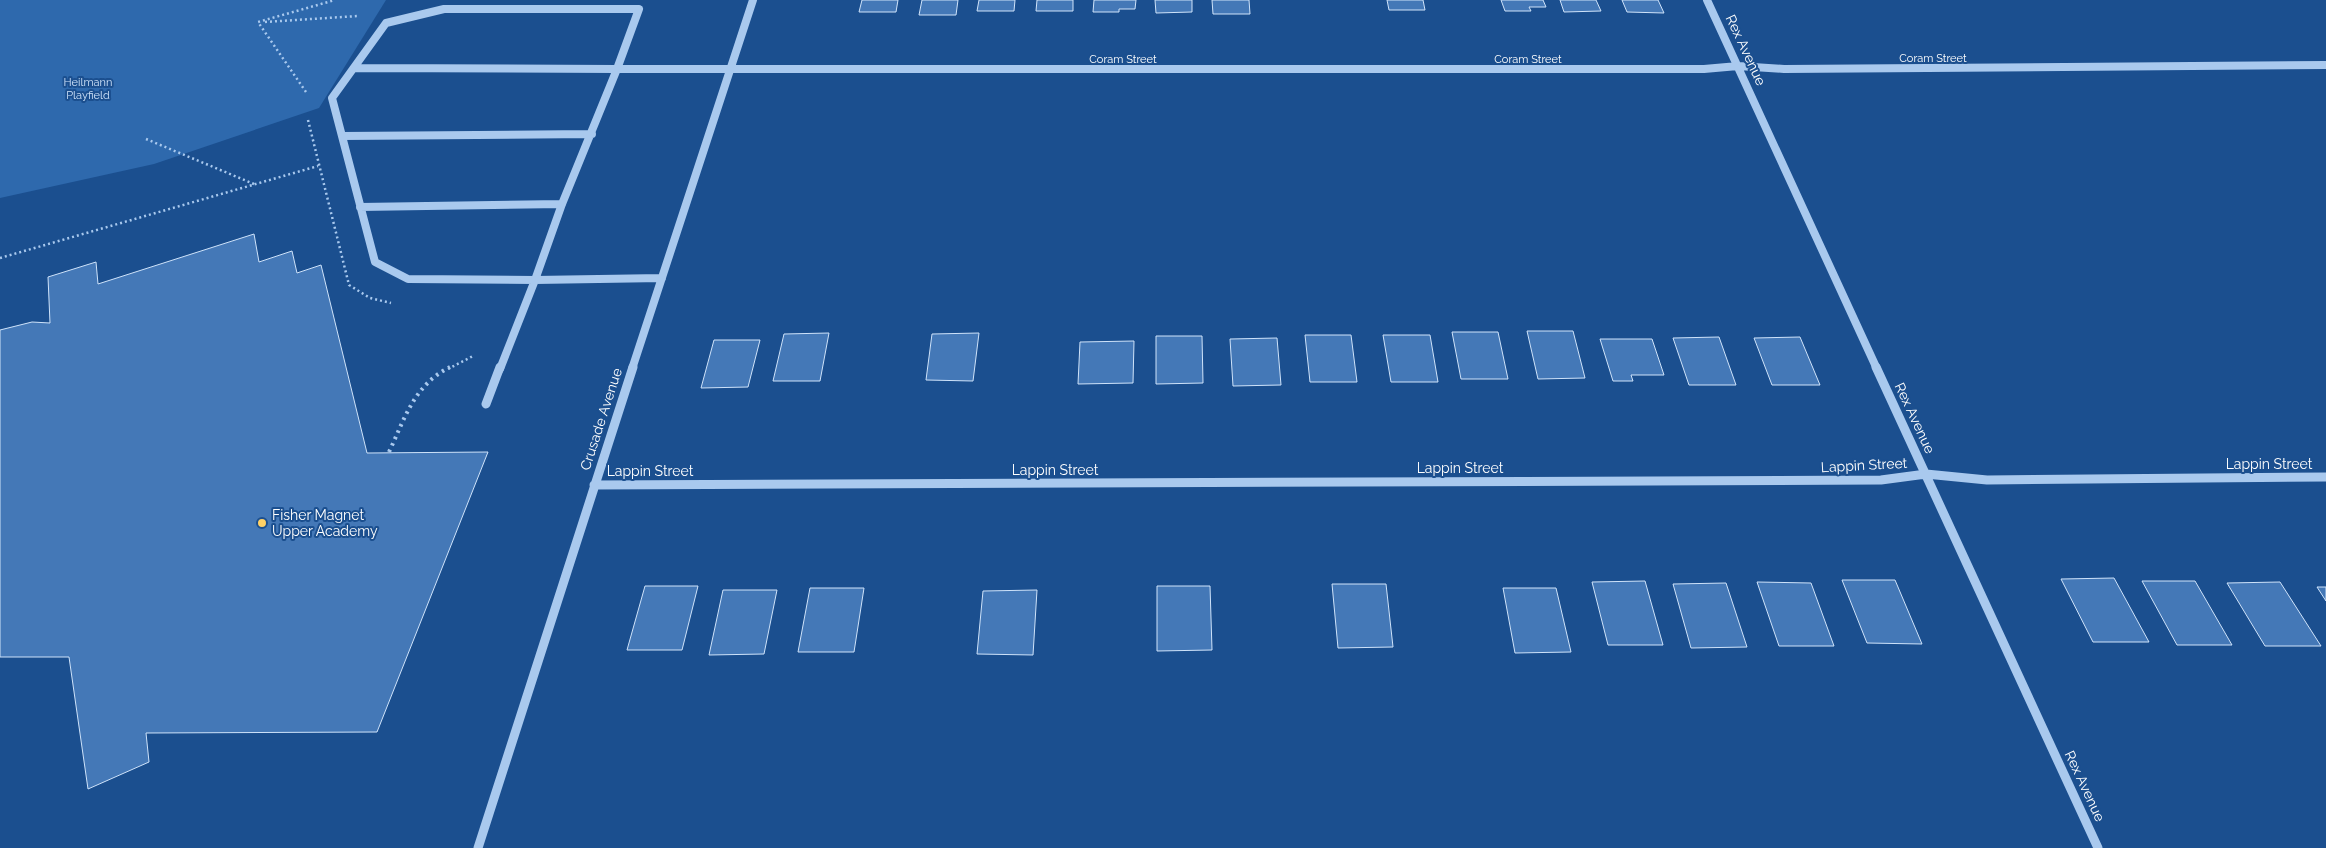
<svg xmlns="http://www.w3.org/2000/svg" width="2326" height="848" viewBox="0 0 2326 848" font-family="Raleway,sans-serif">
<rect width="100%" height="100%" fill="#1b4f8f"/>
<path fill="#2e69ad" d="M0,0H386L319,108L154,164L0,198Z"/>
<path fill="#4478b7" stroke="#cfe3fa" d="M862,0H898L896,12H859Z
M922,0H958L956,15H919Z
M979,0H1015L1014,11H977Z
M1037,0H1073V11H1036Z
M1094,0H1136L1135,9H1119V12H1093Z
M1155,0H1192V12L1156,13Z
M1212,0H1249L1250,14H1213Z
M1387,0H1423L1425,10H1389Z
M1501,0H1543L1546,7H1529L1531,11H1505Z
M1560,0H1596L1601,11L1564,12Z
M1622,0H1658L1664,13L1627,12Z
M254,234L259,262L292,251L297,273L321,265L367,453L488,452L377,732L146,733L149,762L88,789L69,657H0V330L32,322L50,323L48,277L96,262L98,284Z
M1527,331H1573L1585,378L1538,379Z
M1452,332H1498L1508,379H1461Z
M829,333L820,381H773L784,334Z
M979,333L973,381L926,380L932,334Z
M1305,335H1351L1357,382H1310Z
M1383,335H1430L1438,382H1391Z
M1156,336H1202L1203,383L1156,384Z
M1719,337L1736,385H1689L1673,338Z
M1800,337L1820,385H1772L1754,338Z
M1277,338L1281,385L1233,386L1230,339Z
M1600,339H1652L1664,375H1631L1633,381H1613Z
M714,340H760L748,387L701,388Z
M1134,341L1133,383L1078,384L1080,342Z
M2114,578L2149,642H2093L2061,579Z
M1842,580H1895L1922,644L1867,643Z
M1645,581L1663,645H1608L1592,582Z
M2142,581H2195L2232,645H2177Z
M1757,582L1811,583L1834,646H1779Z
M2280,582L2321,646H2265L2227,583Z
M1726,583L1747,647L1691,648L1673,584Z
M1332,584H1386L1393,647L1338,648Z
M645,586H698L682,650H627Z
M1157,586H1210L1212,650L1157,651Z
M2317,587H2326V601Z
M810,588H864L854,652H798Z
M1503,588H1556L1571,652L1515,653Z
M723,590H777L764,654L709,655Z
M1037,590L1033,655L977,654L983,591Z"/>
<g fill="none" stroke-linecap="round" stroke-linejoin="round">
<path stroke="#a9c9ee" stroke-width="2.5" stroke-dasharray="2 3" stroke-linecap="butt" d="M265,22L358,16
M306,92L258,22L335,0
M308,120L349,285L370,298L391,303
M146,139L254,184
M0,258L318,166
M448,369L473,356"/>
<path stroke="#a9c9ee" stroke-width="4" stroke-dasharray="2.5 4.5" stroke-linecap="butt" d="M389,452C405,418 414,385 450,367"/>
<path stroke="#a9c9ee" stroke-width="8" d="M1707,0L1877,369
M354,68L617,69L639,9H444L386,23L332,98L375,262L408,279L535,280L500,369
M342,136L592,134
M360,207L562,204
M662,278L535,280L562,204L617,69H1704L1738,66L1784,69L2326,65
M632,369L753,0"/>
<path stroke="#a9c9ee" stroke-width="9" d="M1876,367L2098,848
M486,404L500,367
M594,485L1881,480L1926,474L1987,480L2326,477
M478,848L633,367"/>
</g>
<circle fill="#ffd166" stroke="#1b4f8f" stroke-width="2" cx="262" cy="523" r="5"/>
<g text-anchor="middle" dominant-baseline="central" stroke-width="4" stroke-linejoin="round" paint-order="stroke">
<g font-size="11" fill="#fff" stroke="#1b4f8f">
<text x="1933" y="58">Coram Street</text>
<text x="1123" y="59">Coram Street</text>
<text x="1528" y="59">Coram Street</text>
</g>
<g font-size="11" fill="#cfe3fa" stroke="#1b4f8f">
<text x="88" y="82">Heilmann<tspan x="88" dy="13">Playfield</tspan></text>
</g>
<g font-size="14" fill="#fff" stroke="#1b4f8f">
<text transform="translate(1746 50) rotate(65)">Rex Avenue</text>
<text transform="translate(1915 418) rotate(65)">Rex Avenue</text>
<text transform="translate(601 419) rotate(-72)">Crusade Avenue</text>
<text x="2269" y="464">Lappin Street</text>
<text transform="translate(1864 465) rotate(-3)">Lappin Street</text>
<text x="1460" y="468">Lappin Street</text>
<text x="1055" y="470">Lappin Street</text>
<text x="650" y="471">Lappin Street</text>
<text transform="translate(2085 786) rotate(65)">Rex Avenue</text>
</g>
<g font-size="14" fill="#fff" stroke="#1b4f8f" text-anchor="start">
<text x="272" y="515">Fisher Magnet<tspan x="272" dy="16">Upper Academy</tspan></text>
</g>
</g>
</svg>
